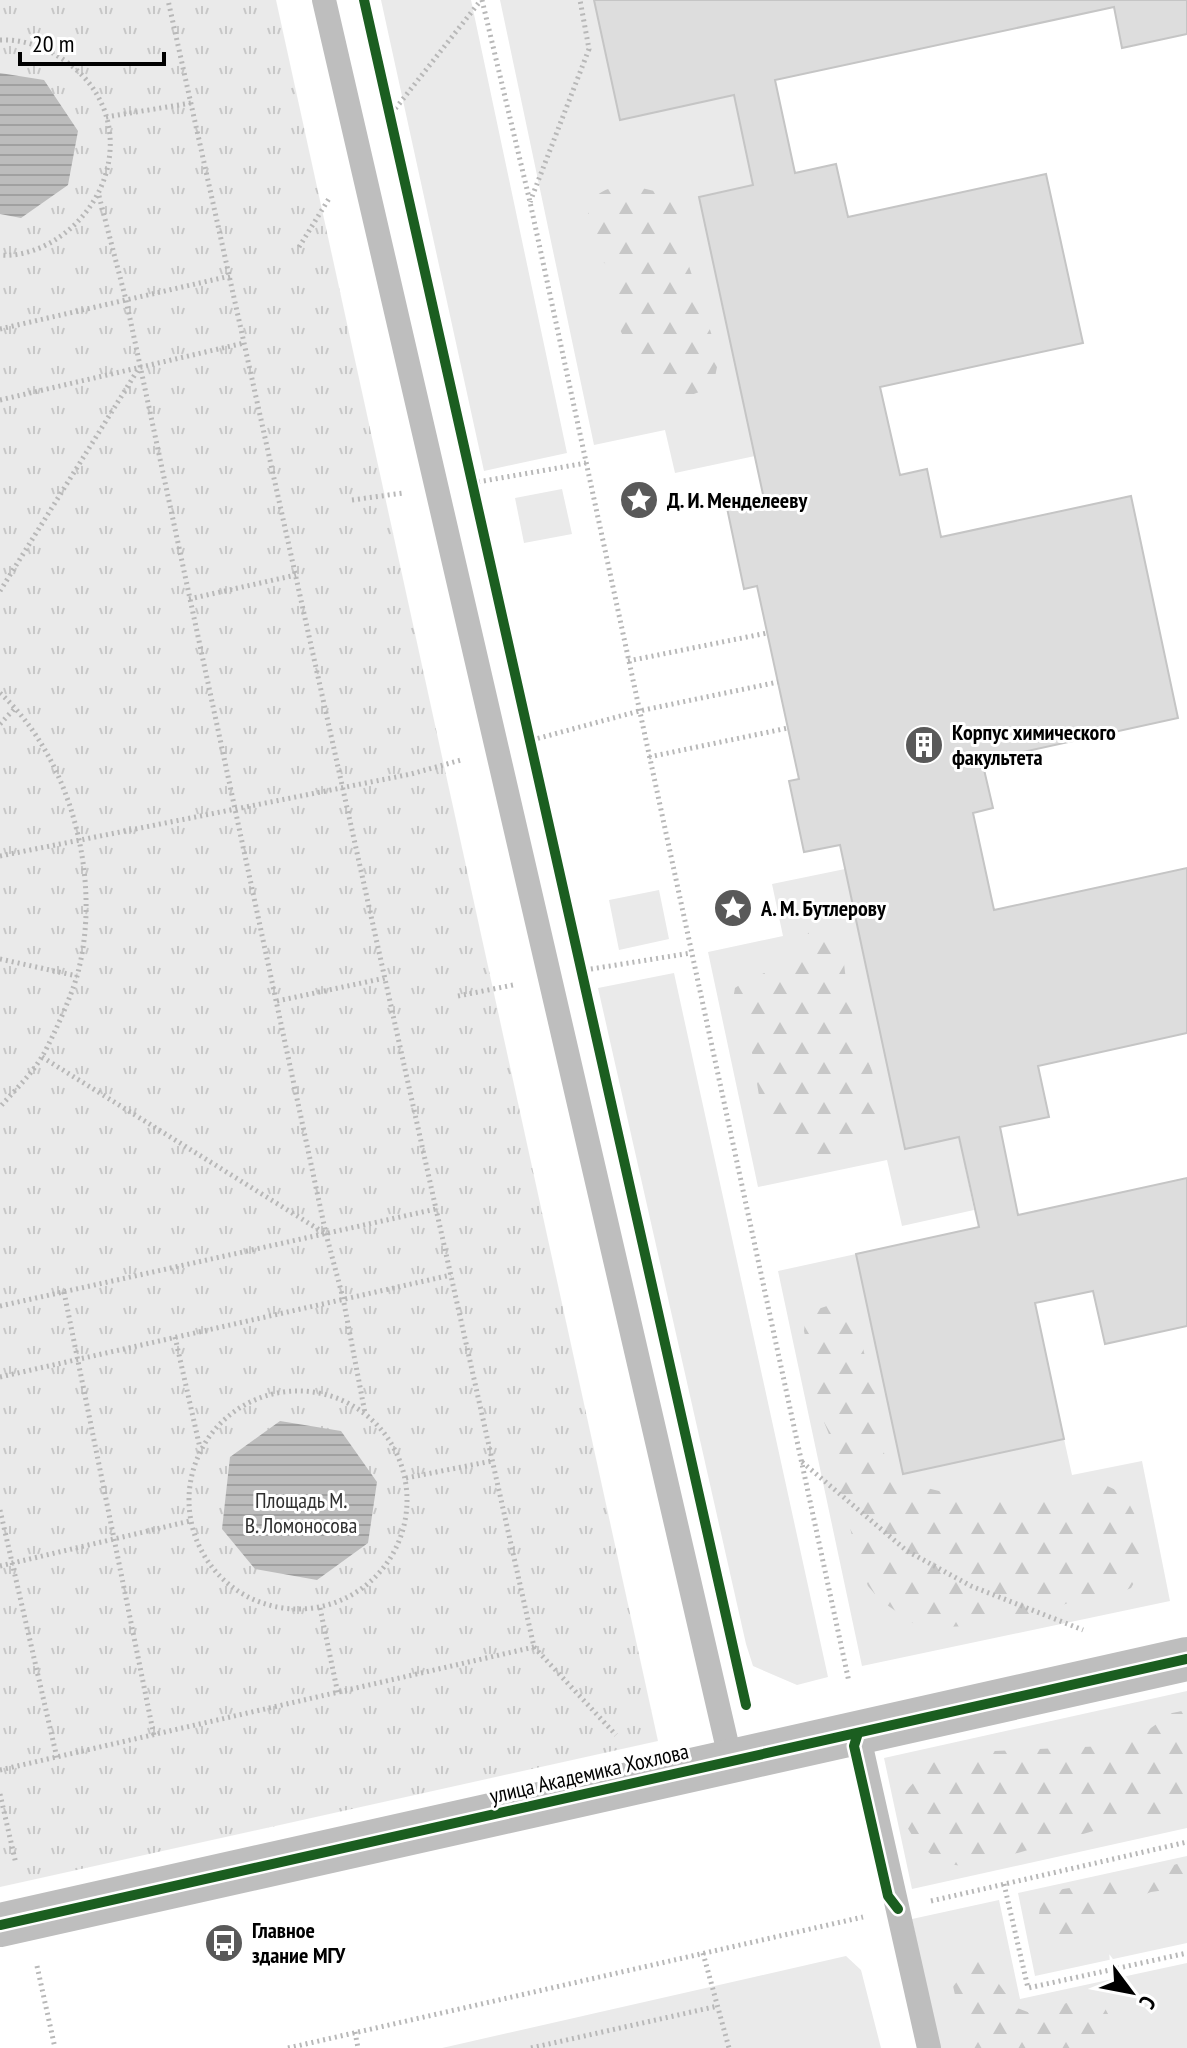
<svg xmlns="http://www.w3.org/2000/svg" width="1187" height="2048" viewBox="0 0 1187 2048" font-family="'PT Sans Narrow',sans-serif">
<defs>
<pattern id="forest-firs" width="22" height="20" patternUnits="userSpaceOnUse" patternTransform="scale(2)"><rect width="22" height="20" fill="#eaeaea"/><path d="M5 1l3.5 6h-7zM16 11l3.5 6h-7z" fill="#c7c7c7"/></pattern>
<pattern id="park-tufts" width="24" height="20" patternUnits="userSpaceOnUse" patternTransform="scale(2)"><rect width="24" height="20" fill="#eaeaea"/><path d="M3 7l-1-3M5 7V3M7 7l1-3M15 17l-1-3M17 17v-4M19 17l1-3" fill="none" stroke="#c7c7c7"/></pattern>
<pattern id="water-rules" width="6" height="5" patternUnits="userSpaceOnUse" patternTransform="scale(2)"><rect width="6" height="5" fill="#bcbcbc"/><path d="M0 2.5h6" fill="none" stroke="#a0a0a0"/></pattern>
</defs>
<rect width="100%" height="100%" fill="#fff"/>
<path fill="#eaeaea" d="M381,0H471L567,453L484,471Z
M500,0H594L620,120L734,95L753,185L699,197L755,456L675,473L665,430L594,445Z
M562,489L572,534L524,543L515,498Z
M845,869L905,1148L959,1137L974,1210L902,1226L887,1160L758,1187L708,952L783,936L772,884Z
M659,890L669,939L619,950L609,900Z
M674,973L828,1677L797,1685L753,1666L746,1644L598,988Z
M856,1254L903,1474L1064,1439L1072,1475L1142,1461L1170,1601L862,1666L778,1271Z
M1187,1691V1828L912,1889L884,1758Z
M1187,1856V1943L1035,1976L1018,1893Z
M999,1900L1020,1999L1187,1963V2048H939L912,1919Z
M846,1956L861,1970L881,2048H442Z"/>
<path fill="url(#forest-firs)" d="M629,185L667,194L676,205L683,248L719,357L713,387L691,395L660,388L643,375L617,324L616,273L587,248C588,210 583,189 629,185Z
M832,924L842,946L848,998L858,1034L872,1071L879,1105L873,1134L864,1145L827,1162L807,1157L787,1143L761,1108L748,1028L731,1010L735,988C771,963 789,978 809,931Z
M827,1306L843,1313L863,1348L872,1386L883,1406L881,1426L887,1478L947,1493L996,1500L1061,1501L1099,1482L1124,1494L1135,1515L1138,1536L1146,1555L1139,1574L1131,1588L1110,1597L1068,1603L1045,1612L973,1626L940,1627L924,1631L880,1600L868,1586L859,1563L836,1473L833,1444L817,1405L813,1372L804,1331L806,1313Z
M1187,1710V1811L1114,1825L969,1867L942,1863L917,1843L907,1827L900,1798L931,1763L972,1752L1127,1745L1172,1713Z
M1187,1861V1887L1151,1892L1082,1919L1079,1942L1066,1958C1041,1941 1033,1927 1043,1897L1063,1889L1123,1880Z
M978,1960L992,1974L1015,2007L1038,2016C1058,2005 1077,1997 1099,1997L1116,2029L1094,2048H967L953,1986Z"/>
<path fill="url(#park-tufts)" d="M0,0H276L658,1741L0,1887Z"/>
<path fill="url(#water-rules)" d="M0,73L44,80L78,131L68,185L21,218L0,214Z
M280,1421L341,1431L377,1482L368,1543L317,1580L255,1569L222,1529L230,1457Z"/>
<path fill="#ddd" stroke="#c5c5c5" stroke-width="2" d="M594,0H1187V34L1122,48L1114,7L775,80L795,173L836,164L848,217L1046,174L1083,343L880,387L900,475L927,469L941,537L1131,496L1178,718L982,761L993,808L973,813L994,910L1187,868V1033L1038,1066L1049,1117L1000,1127L1018,1215L1187,1178V1326L1105,1344L1093,1291L1035,1303L1064,1439L903,1474L856,1254L979,1227L959,1137L905,1149L840,845L804,852L789,781L799,779L757,586L744,589L727,508L764,499L699,197L753,185L734,95L620,120Z"/>
<g fill="none" stroke-linecap="round" stroke-linejoin="round">
<path stroke="#b8b8b8" stroke-width="5" stroke-dasharray="2 4" stroke-linecap="butt" d="M482,0L530,202L849,1682
M0,40C25,39 48,48 68,63C132,110 119,197 58,238C42,249 19,257 0,255
M106,117L191,103
M388,118L481,0
M99,196L126,300L326,1234L343,1298L365,1413
M530,202L589,49L580,0
M299,247L330,197
M0,329L230,276
M0,400L244,343
M472,483L586,463
M352,500L403,493
M0,591L139,368
M189,599L296,575
M628,661L767,633
M0,693C72,759 103,882 77,976C71,997 54,1035 43,1055C32,1074 14,1091 0,1107
M0,724L16,707
M532,740L639,711L778,682
M649,757L788,728
M0,856L411,774L461,760
M0,959L77,976
M585,970L691,953
M458,996L513,985
M277,1001L385,978
M42,1057L326,1234
M64,1292L154,1736
M0,1306L436,1209L168,0
M175,1337L200,1448
M0,1377L451,1275
M189 1500a109 109 0 1 1 218 0a109 109 0 1 1-218 0Z
M802,1462L907,1551L971,1586L1083,1630
M406,1478L492,1461
M0,1510L57,1758
M0,1566L190,1521
M320,1608L338,1694
M534,1647L616,1735
M0,1770L534,1647L436,1209
M0,1794L16,1864
M1004,1884L1028,1988L1187,1953
M931,1901L1187,1842
M703,1953L729,2048
M37,1966L55,2048
M355,2032L358,2048
M288,2048L863,1917
M531,2048L718,2006"/>
<path stroke="#bebebe" stroke-width="24" d="M324,0L731,1762
M858,1733L929,2048"/>
<path stroke="#bebebe" stroke-width="44" d="M0,1925L1187,1659"/>
<defs>
<path id="cycleway" d="M364,0L746,1705
M858,1733L854,1746L888,1896L898,1909
M0,1925L1187,1659"/>
</defs>
<use href="#cycleway" stroke="#fff" stroke-width="15"/>
<use href="#cycleway" stroke="#1b5e20" stroke-width="10"/>
</g>
<defs>
<symbol id="sight-disc" viewBox="-11 -11 22 22"><circle r="9.5" fill="#595959" stroke="#fff"/><path d="M0-6L1.8-2.2L6-1.7L2.9 1.2L3.7 5.4L0 3.3L-3.7 5.4L-2.9 1.2L-6-1.7L-1.8-2.2Z" fill="#fff"/></symbol>
<symbol id="building-disc" viewBox="-11 -11 22 22"><circle r="9.5" fill="#595959" stroke="#fff"/><path d="M-4-6H4V6H1V3H-1V6H-4ZM-2.5-4.3h1.7v1.8h-1.7ZM.8-4.3h1.7v1.8H.8ZM-2.5-1h1.7V.8h-1.7ZM.8-1h1.7V.8H.8Z" fill="#fff"/></symbol>
<symbol id="bus-disc" viewBox="-11 -11 22 22"><circle r="9.5" fill="#595959" stroke="#fff"/><path d="M-5-6H5V4H4V6H2V4H-2V6H-4V4H-5ZM-3.5-4V0h7V-4ZM-3.5 1.2v1.5H-2V1.2ZM2 1.2v1.5H3.5V1.2Z" fill="#fff"/></symbol>
</defs>
<g fill-rule="evenodd">
<use href="#sight-disc" x="617" y="478" width="44" height="44"/>
<use href="#building-disc" x="902" y="723" width="44" height="44"/>
<use href="#sight-disc" x="711" y="886" width="44" height="44"/>
<use href="#bus-disc" x="202" y="1921" width="44" height="44"/>
</g>
<g text-anchor="middle" dominant-baseline="central" stroke-width="6" stroke-linejoin="round" paint-order="stroke">
<g font-size="22" font-weight="bold" fill="#000" stroke="#fff" text-anchor="start">
<text x="667" y="500">Д. И. Менделееву</text>
<text x="952" y="732">Корпус химического<tspan x="952" dy="25">факультета</tspan></text>
<text x="761" y="908">А. М. Бутлерову</text>
<text x="252" y="1930">Главное<tspan x="252" dy="25">здание МГУ</tspan></text>
</g>
<g font-size="22" fill="#303030" stroke="#fff">
<text x="301" y="1500">Площадь М.<tspan x="301" dy="25">В. Ломоносова</tspan></text>
</g>
<g font-size="22" fill="#000" stroke="#fff">
<text transform="translate(589 1773) rotate(-13)">улица Академика Хохлова</text>
</g>
</g>
<g transform="translate(1131 1992) rotate(122)" stroke="#ffffff" stroke-width="6" paint-order="stroke">
<path d="M0-6L14 30L0 20L-14 30Z" fill="#000000"/>
<text y="-12" font-size="22" font-weight="bold" text-anchor="middle" fill="#000000">С</text>
</g>
<path d="M20 52v12h144v-12" fill="none" stroke="#000000" stroke-width="4"/>
<text x="32" y="52" font-size="24" fill="#000000" stroke="#ffffff" stroke-width="6" paint-order="stroke">20 m</text>
</svg>
